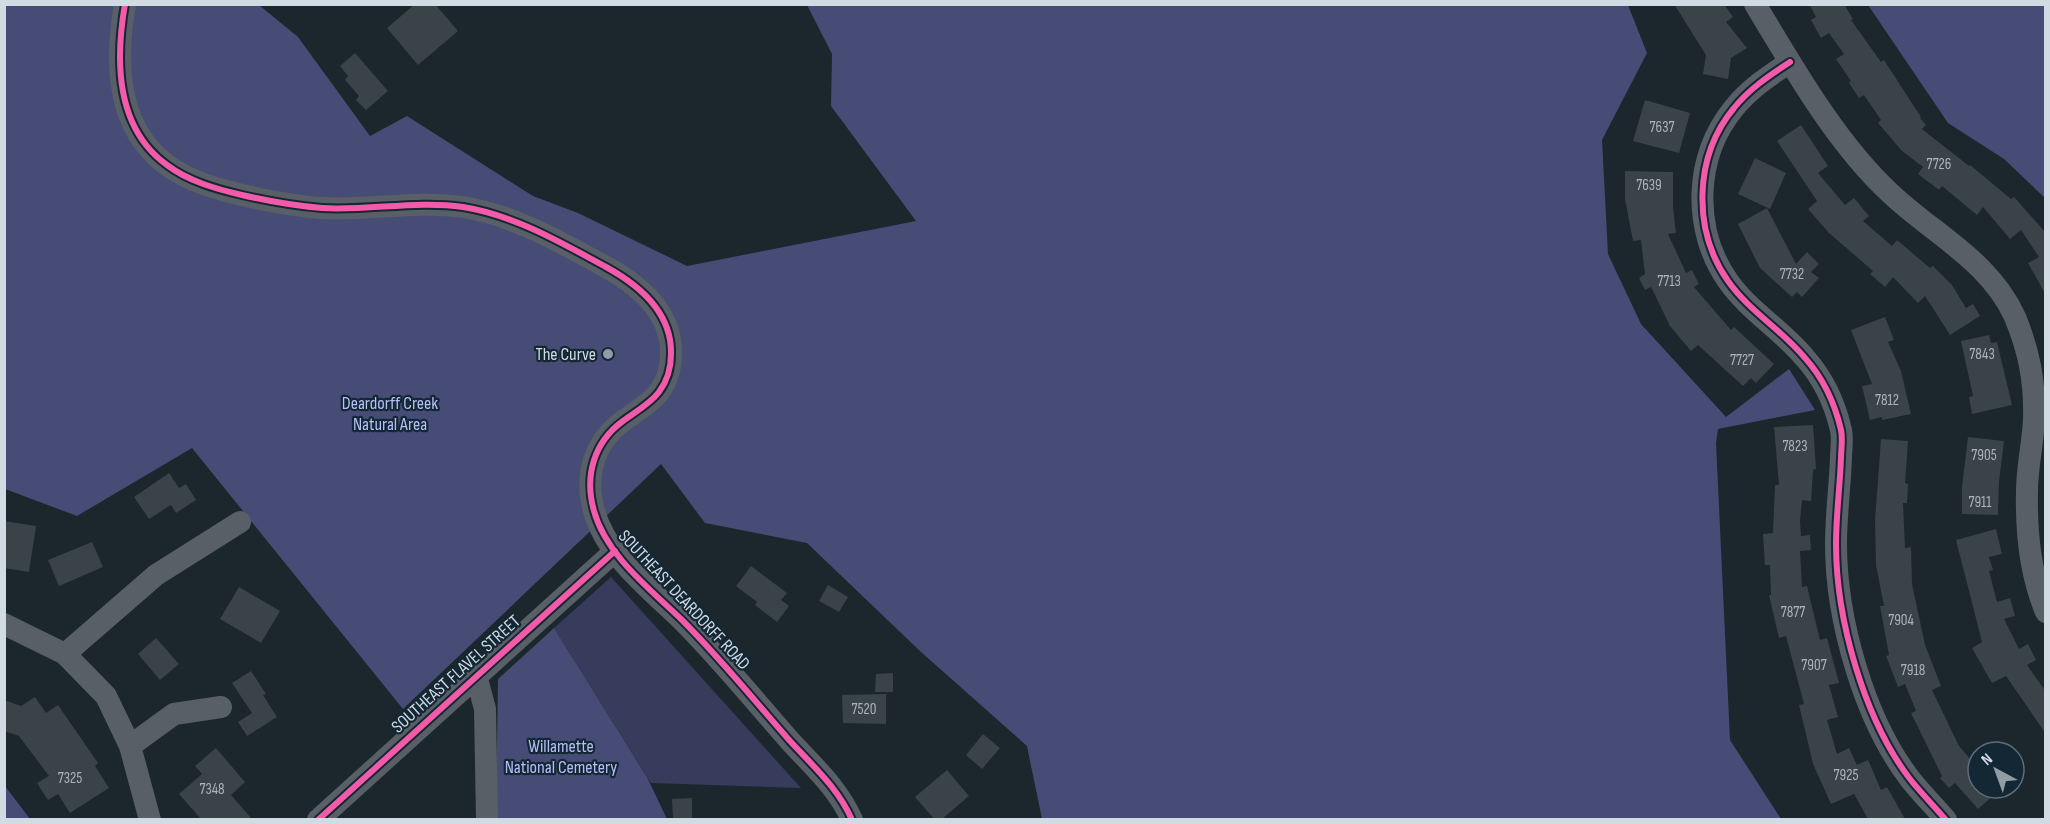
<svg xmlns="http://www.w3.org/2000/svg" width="2050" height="824" viewBox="0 0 2050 824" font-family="'Sofia Sans Condensed',sans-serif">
<rect width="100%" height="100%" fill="#1b262d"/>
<path fill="#373c5d" d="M611,577L801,788L651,783L554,628Z"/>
<path fill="#464c75" d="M4,5H259L298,37L370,136L407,116L533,196L578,213L687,266L916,221L831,106L832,54L807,5H1628L1647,53L1602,140L1608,254L1641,324L1726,417L1789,369L1815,410L1718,429L1716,443L1730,740L1781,819H1042L1027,746L921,652L807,543L705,523L661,464L403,709L192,448L77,516L5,489Z
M1868,5H2045V198L2004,159L1948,123Z
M554,628L647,777L667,819L496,820L498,679Z
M4,786H5L30,819H5Z"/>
<path fill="#394348" d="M415,4H435L458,31L418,65L387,28Z
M1674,4H1724L1733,17L1726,22L1747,48L1731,58L1728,79L1703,74L1706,55Z
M1809,4H1844L1853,19L1851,20L1881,62L1884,60L1921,117L1920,118L1926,125L1922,129L1969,166L1970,165L2011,199L2014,197L2046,233V295L2028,263L2039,257L2021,230L2010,239L1983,207L1977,215L1942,186L1939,190L1918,174L1923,167L1902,151L1878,123L1881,120L1864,95L1859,98L1849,83L1851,81L1836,59L1844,54L1829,33L1821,38L1811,20L1816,17Z
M355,53L388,91L366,110L356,100L359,96L345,80L348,76L340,66Z
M1645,100L1690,113L1679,153L1633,141Z
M1801,125L1828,166L1818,173L1845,205L1854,198L1869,216L1863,221L1892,246L1897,240L1930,268L1933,266L1952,285L1966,308L1973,304L1980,316L1950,335L1925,296L1918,303L1893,277L1885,287L1870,274L1873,271L1829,233L1808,209L1817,201L1777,141Z
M1755,158L1786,173L1770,209L1738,194Z
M1625,171L1673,172V207L1676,233L1668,234L1686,273L1692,270L1699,284L1694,287L1731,330L1734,327L1774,364L1756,383L1751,378L1743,386L1698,345L1691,351L1670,326L1651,287L1645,290L1639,278L1645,274L1641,240L1633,241L1625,199Z
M1767,208L1796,264L1807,252L1819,264L1811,272L1819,278L1802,297L1797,292L1792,297L1760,268L1738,224Z
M1885,317L1894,340L1888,342L1901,371L1911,414L1882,420V417L1870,420L1862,386L1872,384L1851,330Z
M1989,335L1991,343L1997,342L2012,405L1972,414L1969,397L1973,396L1961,341Z
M1813,425L1816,469L1813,470L1811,501L1802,500L1800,521L1801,536L1810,535L1811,550L1800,551L1802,587L1807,586L1820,640L1827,638L1839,683L1829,685L1838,717L1827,720L1837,754L1849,748L1857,765L1868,760L1881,790L1887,787L1905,819H1868L1854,794L1831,804L1813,764L1799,705L1804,704L1786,636L1779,638L1769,595H1771L1770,565H1765L1763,534L1773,533L1775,485H1779L1774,427Z
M1968,437L2004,441L1999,482L1998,515L1962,514V487Z
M1881,439L1908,441L1905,483L1908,484L1907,503H1903L1905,548L1911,547L1912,584L1925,645L1941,686L1932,690L1959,746L1978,768V788H2002L1978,809L1955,783L1949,788L1940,778L1942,776L1911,713L1916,711L1905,684L1898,687L1886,656L1889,655L1880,606H1884L1876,565L1875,520Z
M169,473L179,488L186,484L196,500L176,513L171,505L149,519L134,497Z
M4,521L36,526L29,572L4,568Z
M1996,529L2002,554L1989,557L1993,570L1989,571L1997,602L2010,598L2015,616L2004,619L2019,649L2028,644L2036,660L2027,665L2046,692V734L2006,676L1992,683L1972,648L1982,642L1956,540Z
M92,542L103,567L59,586L48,560Z
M751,566L787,593L781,600L789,606L777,622L755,605L757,602L736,586Z
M828,585L848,597L839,612L819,601Z
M239,587L280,611L261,643L220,619Z
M156,638L179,664L160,680L138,654Z
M251,671L266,694L263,695L277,717L247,736L238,722L252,713L232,683Z
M893,673V692H875L876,674Z
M886,694V724L843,723L842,695Z
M35,697L46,713L58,705L98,763L95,766L109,788L70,813L58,794L48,800L37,783L49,776L19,736L4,731V700L21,706Z
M983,734L1000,748L982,769L966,755Z
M216,748L245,782L231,795L252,819H201L179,794L202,774L195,766Z
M947,770L969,796L942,819H934L915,797Z
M692,798V819H673L672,799Z"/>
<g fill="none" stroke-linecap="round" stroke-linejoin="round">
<path stroke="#585f66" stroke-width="22" d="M125,4C115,61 116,128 167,165C188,181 216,189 242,195C268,201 295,206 322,208C368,211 417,200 463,207C514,215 562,243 606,267C639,285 672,312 671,354C671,367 668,380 659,392C650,404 635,412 623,421C594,442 584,476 594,511C606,555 650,589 682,620C720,658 754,700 790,741C813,766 838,788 852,820
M1755,4C1793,67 1836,143 1890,193C1933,234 1989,260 2015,317C2029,351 2035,381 2034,419C2033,443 2027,467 2027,491C2026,532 2030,574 2046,612
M1790,62C1770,75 1749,89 1734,108C1694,156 1692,230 1728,281C1749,311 1782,330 1805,358C1823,378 1835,404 1841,430C1843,439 1841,449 1841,458C1840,486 1836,515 1836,544C1836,619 1864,719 1910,779C1921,793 1934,806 1946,820
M4,624L65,654L106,696L130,746L150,820
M65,654L156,575L240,522
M476,675L485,709L487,820
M130,746L174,714L221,707
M318,820L615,551"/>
<defs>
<path id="cycleway" d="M125,4C115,61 116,128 167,165C188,181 216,189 242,195C268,201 295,206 322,208C368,211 417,200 463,207C514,215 562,243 606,267C639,285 672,312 671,354C671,367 668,380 659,392C650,404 635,412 623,421C594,442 584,476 594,511C606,555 650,589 682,620C720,658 754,700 790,741C813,766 838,788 852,820
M1790,62C1770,75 1749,89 1734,108C1694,156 1692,230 1728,281C1749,311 1782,330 1805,358C1823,378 1835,404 1841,430C1843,439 1841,449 1841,458C1840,486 1836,515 1836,544C1836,619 1864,719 1910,779C1921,793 1934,806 1946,820
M318,820L615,551"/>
</defs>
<use href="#cycleway" stroke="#142734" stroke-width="10"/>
<use href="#cycleway" stroke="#f35aa7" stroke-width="6"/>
</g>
<circle fill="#919ca4" stroke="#142734" stroke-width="2" cx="608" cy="354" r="6"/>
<g text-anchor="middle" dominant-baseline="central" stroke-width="4.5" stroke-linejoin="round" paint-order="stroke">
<g font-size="15" fill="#aab5bd">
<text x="1662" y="127">7637</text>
<text x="1939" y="164">7726</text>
<text x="1649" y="185">7639</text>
<text x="1792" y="274">7732</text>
<text x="1669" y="281">7713</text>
<text x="1982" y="354">7843</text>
<text x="1742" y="360">7727</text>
<text x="1887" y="400">7812</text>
<text x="1795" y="446">7823</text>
<text x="1984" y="455">7905</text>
<text x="1980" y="502">7911</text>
<text x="1793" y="612">7877</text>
<text x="1901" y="620">7904</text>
<text x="1814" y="665">7907</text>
<text x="1913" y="670">7918</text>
<text x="864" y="709">7520</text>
<text x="1846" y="775">7925</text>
<text x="70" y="778">7325</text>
<text x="212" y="789">7348</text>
</g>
<g font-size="18" fill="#d0dbe4" stroke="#142734" text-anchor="end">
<text x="596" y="354">The Curve</text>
</g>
<g font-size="18" fill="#b7bffb" stroke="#142734">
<text x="390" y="403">Deardorff Creek<tspan x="390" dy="21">Natural Area</tspan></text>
<text x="561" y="746">Willamette<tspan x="561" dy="21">National Cemetery</tspan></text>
</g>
<g font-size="18" fill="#d0dbe4" stroke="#142734">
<text transform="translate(684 600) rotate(47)">SOUTHEAST DEARDORFF ROAD</text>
<text transform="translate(456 674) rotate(-42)">SOUTHEAST FLAVEL STREET</text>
</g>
</g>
<rect width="2050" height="824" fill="none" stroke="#d0dbe4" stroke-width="12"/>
<g transform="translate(1996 770) rotate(319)"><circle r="28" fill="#142734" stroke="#5f6f7a" stroke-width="1.5"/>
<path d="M0-4.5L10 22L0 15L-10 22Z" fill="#919ca4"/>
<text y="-9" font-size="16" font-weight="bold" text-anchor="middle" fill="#d0dbe4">N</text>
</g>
</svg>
